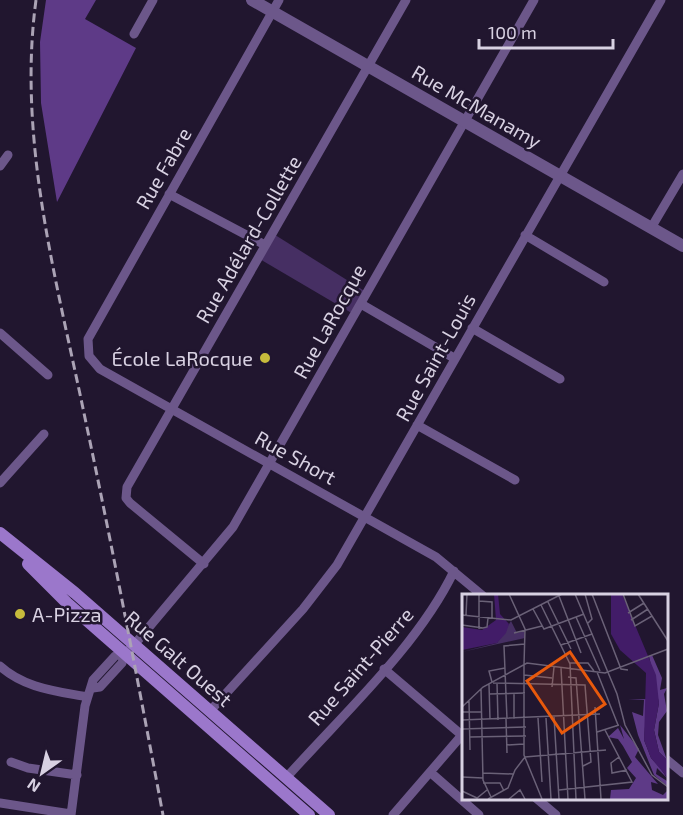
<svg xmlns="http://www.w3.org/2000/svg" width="683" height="815" viewBox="0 0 683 815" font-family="'Exo 2',sans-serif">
<rect width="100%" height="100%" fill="#21162f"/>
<path fill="#462f63" d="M272,233L366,292L355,315L258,258Z"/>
<path fill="#5e3a87" d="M46,0H96L85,19L136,48L57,202L41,103L40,42Z"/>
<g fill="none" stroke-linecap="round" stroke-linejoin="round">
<path stroke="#6c578a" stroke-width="9" d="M279,0L88,339L89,356L100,369L436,557L483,596
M134,34L153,0
M0,166L8,155
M169,194L265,245
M651,228L683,174
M525,235L604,282
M361,304L454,358
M472,328L560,379
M0,333L48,375
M417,425L515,480
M0,483L44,434
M204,564L130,503L126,498L127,487L406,0
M0,666C24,688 56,691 87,697
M384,669L464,737
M93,688L100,687L122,663L125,653
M210,711L303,609L337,565L661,0
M666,759L683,773
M11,762L28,768L77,775
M430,772L479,815
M286,778C342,715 418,646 454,571
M536,798L556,815
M0,803L71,814
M71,815L85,706L93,680L115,656L125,653L134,645L233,527L534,0
M393,815L462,735"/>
<path stroke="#6c578a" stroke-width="12" d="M252,0L683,246"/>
<path stroke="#9b77cb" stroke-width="12" d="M0,533L75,593L329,815
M28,564L67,603L309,815"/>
<path stroke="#aba3b5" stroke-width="3" stroke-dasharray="9 4.5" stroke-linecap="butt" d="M36,0C17,140 57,282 85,418C113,550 138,682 163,815"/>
</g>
<g fill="#c7bb3c" stroke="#21162f" stroke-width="2">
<circle cx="265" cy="358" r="6"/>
<circle cx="20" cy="614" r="6"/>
</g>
<g text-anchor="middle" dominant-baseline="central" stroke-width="5" stroke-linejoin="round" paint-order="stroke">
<g font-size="20" fill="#d8d1e2" stroke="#21162f">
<text transform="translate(477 106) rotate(30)">Rue McManamy</text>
<text transform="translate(163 168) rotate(-60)">Rue Fabre</text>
<text transform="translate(248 239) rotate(-60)">Rue Adélard-Collette</text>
<text transform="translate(329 321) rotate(-61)">Rue LaRocque</text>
<text transform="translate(435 357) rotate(-61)">Rue Saint-Louis</text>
<text transform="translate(296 457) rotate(29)">Rue Short</text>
<text transform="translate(179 658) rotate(41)">Rue Galt Ouest</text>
<text transform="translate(360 666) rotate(-49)">Rue Saint-Pierre</text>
</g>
<g font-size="20" fill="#d8d1e2" stroke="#21162f" text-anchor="end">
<text x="253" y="358">École LaRocque</text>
<text x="32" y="614" text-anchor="start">A-Pizza</text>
</g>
</g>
<g transform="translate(462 594)">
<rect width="206" height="206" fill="#21162f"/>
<path d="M49,27L55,39L62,37L63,44L0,58L35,49Z" fill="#462f63"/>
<path d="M190,61L200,84L198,96L205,94L202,100L205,117L197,128L196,141L205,166L197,158L192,136L197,109L187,62ZM185,105L182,146L189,164L199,175L205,184L195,174L194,180L205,187V192L192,181L176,141L170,118L181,122L182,106H166ZM158,131L177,155L173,163L196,190L189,188L190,196L201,201L205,197V205H148L149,196L167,195L174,184L165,174L170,168L161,152L156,145L146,143L156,134L162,145Z" fill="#5e3a87"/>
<path d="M32,0H36L38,20L47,30L44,39L35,49L0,56V33L20,36L34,26ZM149,0H160L194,81L197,109L192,136L197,158L205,166V183L189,164L182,146L184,79L158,56L149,40Z" fill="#421c68"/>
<path fill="none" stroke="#6a6177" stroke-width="1.5" d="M47,0L63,35L62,71M123,0L130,25L126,29M130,0L159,75L166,76M161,0L173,32L190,22M176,0L206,47M97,2L119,59M17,7L30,8V24M86,8L109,55M79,11L108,70L114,205M71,15L82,35L122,20M166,19L182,9M0,21L49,26L100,0M4,21L5,0M114,23L138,77M169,26L186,15M0,31L21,34L25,33L26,24M17,35V0M52,39L80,32M130,40L155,100L163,131L190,181L206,193M99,51L130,40L113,0M108,69H126L132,77M62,71V161L80,205M99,74L106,205M135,78L156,131M62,81L90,84M106,83L114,84L123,205M30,88L27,77L43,74M31,89L123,91L129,168L121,172M35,89L36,126M27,90L28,126M90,93L92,73M19,95L21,186L29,203M52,99V125M27,100L63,99M7,107L8,156M0,113L21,93L65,69L143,79L206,55M133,113L139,205M0,118H20M92,123L97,205M76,124L80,188M84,124L89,205M44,125L45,159M45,125L42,52L63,50M0,126L138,120M0,135L64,133M135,138L157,131M8,143L64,142M44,151L62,150M63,163L144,156M157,163L149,169L150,179L165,176M21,179L51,180M0,183L21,184M21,189H38L42,197M97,196L170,188L143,136M0,197L15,204L25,196M26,205L46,194L53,176L63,163M47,205L58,196L63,205"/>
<path fill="#e8590c" fill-opacity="0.15" stroke="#e8590c" stroke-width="3" d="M108,58L143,110L100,139L65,87Z"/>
<rect width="206" height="206" fill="none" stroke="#d8d1e2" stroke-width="3"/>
</g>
<g transform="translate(42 773) rotate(214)" stroke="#21162f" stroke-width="4.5" paint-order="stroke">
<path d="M0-4.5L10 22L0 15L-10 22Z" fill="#d8d1e2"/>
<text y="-9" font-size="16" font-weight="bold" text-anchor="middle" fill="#d8d1e2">N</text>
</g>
<path d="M479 39v9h134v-9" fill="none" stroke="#d8d1e2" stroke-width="3"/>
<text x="488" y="39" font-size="18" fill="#d8d1e2" stroke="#21162f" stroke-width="4.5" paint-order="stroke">100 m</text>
</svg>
